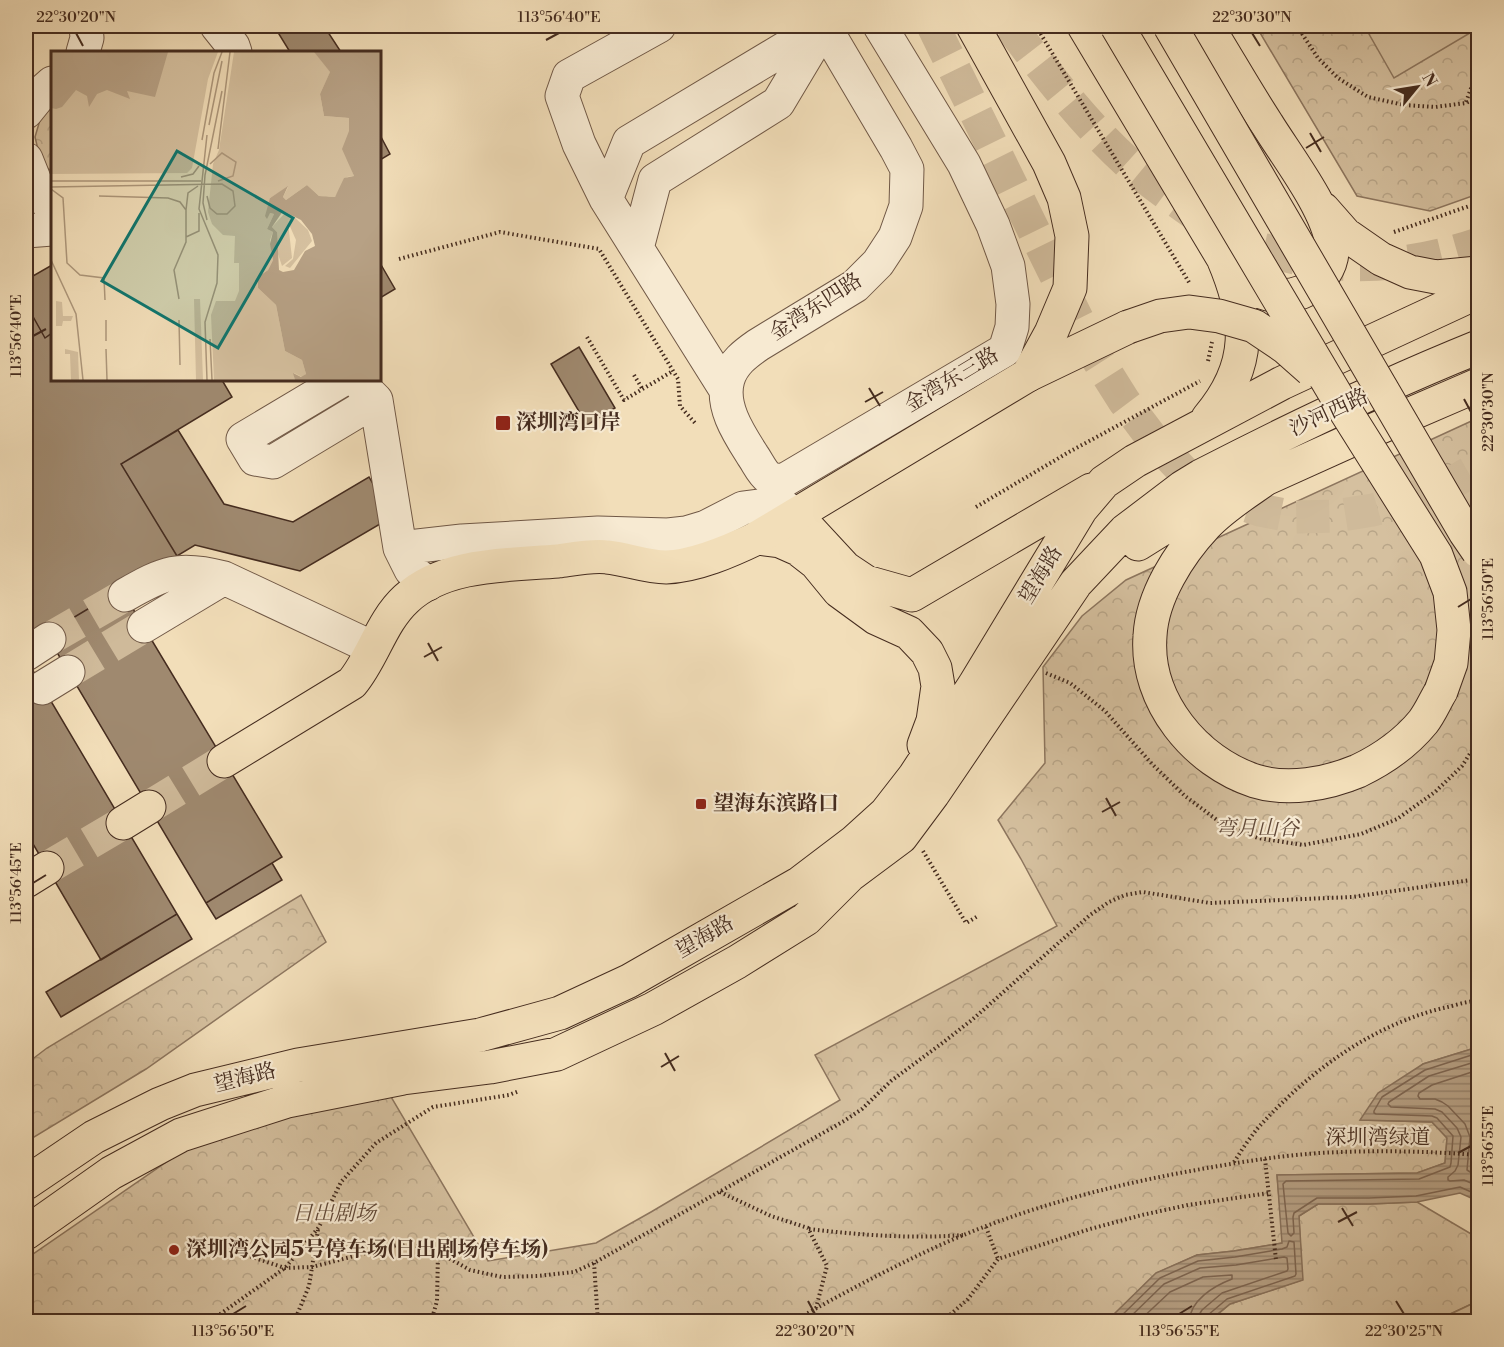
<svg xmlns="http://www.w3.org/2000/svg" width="1504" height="1347" viewBox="0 0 1504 1347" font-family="'Libre Bodoni','Noto Serif SC',serif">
<defs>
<pattern id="forest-crowns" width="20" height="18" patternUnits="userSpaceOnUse" patternTransform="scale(1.5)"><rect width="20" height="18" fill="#d5c09f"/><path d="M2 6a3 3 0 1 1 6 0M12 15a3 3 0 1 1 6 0" fill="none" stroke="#b8a588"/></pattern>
<pattern id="wetland-marsh" width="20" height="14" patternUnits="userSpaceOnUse" patternTransform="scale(1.5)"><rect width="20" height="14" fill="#d5c09f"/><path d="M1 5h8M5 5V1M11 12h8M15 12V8" fill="none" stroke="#b8a588"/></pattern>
<pattern id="water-rules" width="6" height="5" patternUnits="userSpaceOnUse" patternTransform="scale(1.5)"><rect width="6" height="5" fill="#b7a185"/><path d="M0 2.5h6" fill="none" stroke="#97836c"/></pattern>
</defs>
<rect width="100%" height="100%" fill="#f2deb9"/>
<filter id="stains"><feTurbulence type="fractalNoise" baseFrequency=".00333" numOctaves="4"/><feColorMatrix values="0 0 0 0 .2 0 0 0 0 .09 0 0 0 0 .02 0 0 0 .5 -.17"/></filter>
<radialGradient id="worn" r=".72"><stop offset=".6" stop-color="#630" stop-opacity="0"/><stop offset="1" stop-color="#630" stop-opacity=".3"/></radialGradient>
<path fill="url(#forest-crowns)" stroke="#8d765f" stroke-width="1.5" d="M1256,26H1478V194L1430,211L1357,196Z
M52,107V172L41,162L35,137L42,113Z
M1478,418V1047L1423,1064L1361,1120L1432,1122L1447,1138L1445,1163L1417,1173L1277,1175L1283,1243L1234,1251L1197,1255L1157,1273L1107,1321H26V1259L197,1141L249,1118L390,1095L488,1261L596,1243L651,1212L840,1100L815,1055L1057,926L1021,859L998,820L1045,763L1043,667L1082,616L1126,580Z
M301,895L326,942L146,1069L26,1142V1064L47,1048Z
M1417,1202L1478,1238V1301L1435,1321L1209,1322L1230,1304L1302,1280L1299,1216L1318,1204H1370Z"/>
<path fill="url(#wetland-marsh)" stroke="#8d765f" stroke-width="1.5" d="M1478,1301V1321H1436Z"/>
<path fill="#d5c09f" stroke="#8d765f" stroke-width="1.5" d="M1383,26H1472L1475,30L1394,78L1369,34Z"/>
<path fill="url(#water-rules)" stroke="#89725c" stroke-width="1.5" d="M1478,1047V1201L1460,1193L1417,1202L1370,1204H1318L1299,1216L1303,1280L1230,1304L1209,1321H1107L1156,1273L1197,1255L1234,1251L1282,1243L1277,1175L1417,1173L1445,1163L1447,1138L1432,1122L1360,1120L1378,1093L1423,1064Z"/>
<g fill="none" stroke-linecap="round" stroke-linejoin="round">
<path stroke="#7e6652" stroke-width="1.5" d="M1478,1053L1425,1070L1382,1097L1374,1111V1113L1376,1114L1432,1116L1437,1118L1453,1136L1451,1163L1450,1167L1419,1179L1286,1181L1283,1184L1288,1233L1291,1236L1294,1233L1293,1217L1294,1213L1317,1198H1369L1416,1196L1460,1187L1478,1195
M1478,1061L1429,1076L1389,1102L1388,1104L1391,1107L1435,1109L1442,1112L1457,1128L1461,1137L1458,1165L1455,1171L1448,1177V1180L1450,1181L1464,1180L1478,1186
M1478,1070L1432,1085L1419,1093L1418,1096L1420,1099H1435L1442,1102L1448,1106L1465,1124L1470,1137L1467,1170L1478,1177
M1115,1322L1160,1278L1198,1261L1235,1257L1282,1249L1287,1247L1289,1241L1294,1242L1296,1274L1295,1276L1227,1299L1208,1315L1206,1322
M1125,1322L1164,1284L1200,1268L1236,1265L1284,1257L1287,1258L1288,1269L1287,1271L1222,1293L1202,1310L1199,1315L1198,1322
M1138,1322L1170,1292L1203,1277L1232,1275V1279C1214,1286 1190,1300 1189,1322"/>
</g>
<path fill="#9f896f" stroke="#452c1f" stroke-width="1.5" d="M274,26H324L341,52H290Z
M380,135L390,154L380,160Z
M380,263L395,289L380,298Z
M52,265V333L45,338L26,304V280Z
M26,304L45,338L52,333V380H222L232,397L121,464L177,556L26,646Z
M579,347L615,408L587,425L551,364Z
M178,430L224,504L293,522L369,477L392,517L300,571L195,545L177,556L121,464Z
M121,589L282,857L206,903L46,634Z
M26,659L177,914L101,960L26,832Z
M272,863L282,880L216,919L206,903Z
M177,914L192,939L61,1017L46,992Z"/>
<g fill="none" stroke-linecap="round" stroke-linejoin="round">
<path stroke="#cfba9a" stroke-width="33" stroke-dasharray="33 16" stroke-linecap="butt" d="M49,639L125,595
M68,672L144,626"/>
<path stroke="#cfba9a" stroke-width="33" stroke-dasharray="33 16" stroke-linecap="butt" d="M933,26L1095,355L1124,401L1152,438L1183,471L1221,497L1260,510L1295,517L1335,516L1373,510L1411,499L1455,481L1478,468
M1010,26C1046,73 1084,123 1128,163C1144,177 1161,190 1178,202C1200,218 1223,234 1248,245C1254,248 1262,249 1269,251C1338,273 1411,267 1478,244
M149,807L224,761
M47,868L123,823"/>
<defs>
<path id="minor" d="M217,26L233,46L235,52
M659,26L569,76L562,96L579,144L606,199L726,390
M824,26L896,148L907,169L906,206L895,237L878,263L855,286L758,345C745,354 733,363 728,379C720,406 739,434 753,456C758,463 762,473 769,478C773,480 778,480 783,481L1005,350L1012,327L1013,304L1008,266L993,225L964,164L880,26
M83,52L87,38L86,26
M26,112L43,91L52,83
M26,159L40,194L52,208
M606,199L629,142L819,28
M26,231L52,229
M637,248L655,180L778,103L824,26
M342,380L243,439L255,459L273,462L376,400
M361,385L376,400L400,548L411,570L428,584
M400,548L462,541L598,533L668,535L686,533L706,527L743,508L767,505L783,506L796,515
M125,595C165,572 179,566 224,578L373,648
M144,626L224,578
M26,654L49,639
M42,688L68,672"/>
<path id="major" d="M1084,26L1223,258C1249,319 1253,365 1208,418
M1207,26C1227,58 1246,92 1267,124C1286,155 1328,209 1332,245C1334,265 1320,285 1302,292C1287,298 1268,297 1254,288
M1323,209L1345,234L1381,259L1410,272L1436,277L1478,273
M1028,375L1128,327
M1264,480C1244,494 1223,507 1206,525C1179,554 1152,596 1150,636C1145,701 1196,762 1255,781C1288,791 1327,784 1358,771C1383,759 1405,744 1423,722C1430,713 1435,701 1441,691
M796,515L845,568L866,582L912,595L1091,490
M757,538L780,541L798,549L816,563L839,591L876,618L909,633L927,652L935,668L938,686L933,721L924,745
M1138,544L1170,524L1203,507L1376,429L1478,385
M26,1183L94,1137L160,1104L195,1090L298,1065L480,1035L560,1013L629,981L800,883L854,842L886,813L914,777L975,684L1081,509L1104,482L1135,461L1282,383L1478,292
M26,1233L111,1173L181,1135L287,1101L403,1078L490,1067L557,1054L653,1009L737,962L806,919L850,875L901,837L933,794L1076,583L1125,531L1183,487L1201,476C1292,429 1384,385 1478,347"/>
<path id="highway" d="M224,761L352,683C373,658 381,622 406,599C444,563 508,565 558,561C573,559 593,555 607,557C627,559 646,567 666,567C696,566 730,551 757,538L1028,375L1051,333L1070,288L1072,236L1064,198L1049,163L973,26
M123,823L149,807
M26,881L47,868"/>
</defs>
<use href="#minor" stroke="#705846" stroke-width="35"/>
<use href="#major" stroke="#452c1f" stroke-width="35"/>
<use href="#highway" stroke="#452c1f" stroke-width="35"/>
<path stroke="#452c1f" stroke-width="4" stroke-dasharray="1.5 3" stroke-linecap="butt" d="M1036,26L1190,284
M1297,26L1318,58L1338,78L1368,97L1404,105L1435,107L1466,103L1478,97
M1466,102L1478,69
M1394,232L1478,203
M399,259L500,232L599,249L678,379L680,406L695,423
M587,337L624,400L673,371
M1208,361L1212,342
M634,375L643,390
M976,507L1069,452L1200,381
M1046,673L1070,683L1105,711L1152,764L1185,796L1221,823L1258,838L1303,845L1361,834L1397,819L1435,792L1462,766L1478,741
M923,851L966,923L978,916
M1265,1159L1276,1260
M1234,1162C1241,1151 1249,1139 1257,1129C1307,1073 1370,1026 1443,1008C1454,1006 1466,1001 1478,1001
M720,1192L771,1216L808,1228L827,1266L816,1308
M986,1227L998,1259
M809,1229C860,1235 912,1239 963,1235
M246,1255L285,1268L312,1267L404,1243L438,1252L470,1270L502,1277L538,1276L574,1272L594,1263L844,1121L862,1109L891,1081L945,1041L973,1019L1090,915L1109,902L1125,895L1143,892L1210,903L1352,897L1478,879
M594,1263L598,1322
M884,1315L908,1321L932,1320L951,1314L968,1299L998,1259L1090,1229L1142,1215L1188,1205L1269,1193
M209,1322L285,1268L319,1227L341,1182L376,1143L433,1107L509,1095L519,1091
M294,1322L309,1286L318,1230
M431,1322L437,1301L438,1252
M792,1322C834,1298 877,1275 921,1254C1004,1214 1094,1189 1185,1172C1229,1164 1274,1156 1320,1153C1373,1150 1426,1151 1478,1155"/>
<use href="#minor" stroke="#f7ead2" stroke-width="33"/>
<use href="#major" stroke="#f2deb9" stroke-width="33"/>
<use href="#highway" stroke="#f2deb9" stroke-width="33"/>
<defs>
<path id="major-bridge" d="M1117,26L1343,407L1436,555L1450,592L1454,630L1451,663L1441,691
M1170,26L1465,532L1478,551
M1128,327L1160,316L1189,312L1219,316L1254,326L1285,347L1311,370"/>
</defs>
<use href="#major-bridge" stroke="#452c1f" stroke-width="35" stroke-linecap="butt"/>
<use href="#major-bridge" stroke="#f2deb9" stroke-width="33"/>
</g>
<path fill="none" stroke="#452c1f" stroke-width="2" d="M76,33L83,46M1252,33L1260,46M546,40L559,33M1310,133L1321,152M1306,148L1324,137M33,336L46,329M869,388L880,406M1464,399L1471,412M865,402L883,392M1458,607L1471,599M428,643L438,661M424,657L442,647M1106,798L1116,816M1102,812L1120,802M33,883L46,875M665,1053L675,1071M661,1067L679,1056M1458,1153L1471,1146M1342,1208L1353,1226M1338,1222L1357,1212M808,1301L815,1314M1396,1301L1404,1314M233,1314L246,1306M1179,1314L1192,1306"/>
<g fill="#8f2418" stroke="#f7ead2" stroke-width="2">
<rect x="495" y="415" width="16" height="16" rx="3"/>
<rect x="695" y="798" width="12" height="12" rx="3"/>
<circle cx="174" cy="1250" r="6"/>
</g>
<g text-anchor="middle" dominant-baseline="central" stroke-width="4.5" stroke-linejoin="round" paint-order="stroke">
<g font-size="21" fill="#452c1f" stroke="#f7ead2">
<text transform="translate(816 307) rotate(-33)">金湾东四路</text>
<text transform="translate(952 380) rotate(-31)">金湾东三路</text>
<text transform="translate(1329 413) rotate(-25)">沙河西路</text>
<text transform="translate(1041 575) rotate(-59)">望海路</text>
<text transform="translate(705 937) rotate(-30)">望海路</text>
<text transform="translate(245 1078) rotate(-14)">望海路</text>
<text x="1378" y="1138">深圳湾绿道</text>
</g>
<g font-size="21" font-weight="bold" fill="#452c1f" stroke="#f7ead2" text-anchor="start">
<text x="516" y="423">深圳湾口岸</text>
<text x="713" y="804">望海东滨路口</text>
<text x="186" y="1250">深圳湾公园5号停车场(日出剧场停车场)</text>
</g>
<g font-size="21" font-style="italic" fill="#624a39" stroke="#f7ead2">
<text x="1257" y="829">弯月山谷</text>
<text x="334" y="1214">日出剧场</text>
</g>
</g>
<g transform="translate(51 51)">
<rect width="330" height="330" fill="#f2deb9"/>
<path d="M5,250L11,251L12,265H22L20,270H12L11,275H5Z" fill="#d5c09f"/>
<path d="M0,1H167L157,28L141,117L136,122L0,123ZM183,1H263L279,21L269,43L273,65L298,67V112L303,125L296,126L284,146L268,145L256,134L235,149L232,146L237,136L219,147V162L223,163L216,178L222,181L219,189L222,209L217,219L207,226V237L225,254L234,300L251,309L255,323L251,326L243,322L244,329H163L160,264L165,250H184L188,240V212H183L184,185L172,184L161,173L157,161L162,113L168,99ZM234,162L240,163L237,171L241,207L231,215L226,200V181L221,176ZM143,248H149L152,329H145ZM14,298L27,301L28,329H20L19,303H14Z" fill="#d5c09f"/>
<path d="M241,1H263L279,21L269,42ZM273,67L295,69L287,96L302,124L293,126L285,142L275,146L268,144L256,129L267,108ZM240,163L257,179L261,190L239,217L234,215L242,208L245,189L237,171Z" fill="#d5c09f"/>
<path d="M29 111a8 8 0 1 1 16 0a8 8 0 1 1-16 0Z" fill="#d5c09f"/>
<path d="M0,1H117L104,46L76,40L79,48L56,39L46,43L38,56L36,45L25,39L11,56L5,58L0,57ZM263,1H330V329H244L242,322L250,326L255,323L251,309L234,300L225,254L207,237V226L217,219L222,209L219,193L222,181L216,178L223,163L219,162L216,168L214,165L219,147L237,135L232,146L235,149L256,134L268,145L284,146L293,127L303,125L291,98L298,80V67L273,65L269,43L279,21ZM232,160L250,169L261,183L264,195L254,200L243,219L232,221L228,219L226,181L221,176Z" fill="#b7a185" fill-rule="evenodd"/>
<path fill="none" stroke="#ad977b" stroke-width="1.5" d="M158,74L171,10M156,84L148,158L167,204L166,232L154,271L156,329M151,89L163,22L171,1M167,98L179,1M159,113L171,102L185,111L182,125L167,130M130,126L142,123L148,115M0,130H150M0,136L171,133L182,140L184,155L176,163H166L159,157L156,145M0,138L12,147L16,212L29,224L53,227L54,249M48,145L117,147L129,151L135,159V191L123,219L128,248M135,159L137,142L147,135M156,169L152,152L154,124L171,40M135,186L148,180V162M0,209L25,263L32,329M55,269V290M128,269L129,314M159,288L161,329M55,298L56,329"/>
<path fill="#0f766e" fill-opacity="0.15" stroke="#0f766e" stroke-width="3" d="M126,100L242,167L167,297L51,230Z"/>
<rect width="330" height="330" fill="none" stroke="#452c1f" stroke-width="3"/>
</g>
<rect width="1504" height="1347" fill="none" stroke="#f2deb9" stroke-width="66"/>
<g transform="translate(1417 87) rotate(60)" stroke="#f7ead2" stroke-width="4.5" paint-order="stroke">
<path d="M0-4.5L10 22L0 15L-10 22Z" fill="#452c1f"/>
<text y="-9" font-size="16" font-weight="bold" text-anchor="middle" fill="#452c1f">N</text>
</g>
<rect x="33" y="33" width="1438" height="1281" fill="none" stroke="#452c1f" stroke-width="2"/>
<g font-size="15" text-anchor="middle" fill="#452c1f">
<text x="76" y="22">22°30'20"N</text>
<text x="559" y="22">113°56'40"E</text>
<text x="1252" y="22">22°30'30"N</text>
<text transform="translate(16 336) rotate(-90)" y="5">113°56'40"E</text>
<text transform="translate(1488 412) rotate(-90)" y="5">22°30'30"N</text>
<text transform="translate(1488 599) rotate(-90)" y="5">113°56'50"E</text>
<text transform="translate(16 883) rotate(-90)" y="5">113°56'45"E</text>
<text transform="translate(1488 1146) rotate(-90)" y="5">113°56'55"E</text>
<text x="233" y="1336">113°56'50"E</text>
<text x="815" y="1336">22°30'20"N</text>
<text x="1179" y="1336">113°56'55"E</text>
<text x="1404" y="1336">22°30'25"N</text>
</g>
<rect width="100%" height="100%" filter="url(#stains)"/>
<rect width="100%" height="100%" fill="url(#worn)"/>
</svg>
